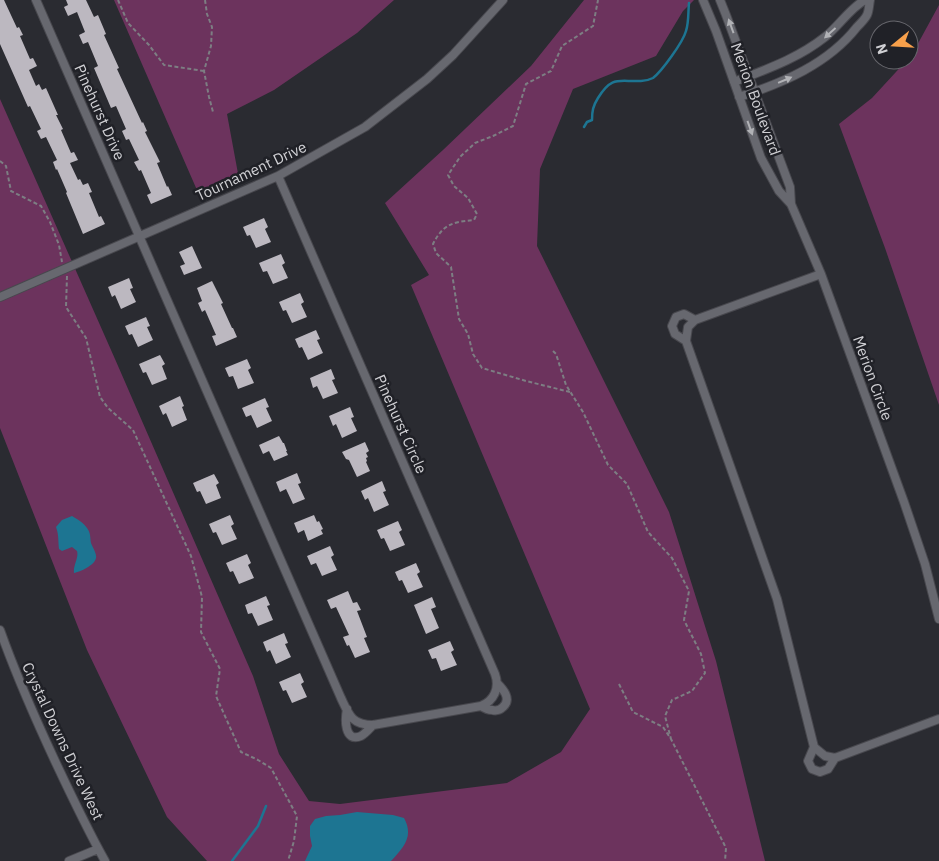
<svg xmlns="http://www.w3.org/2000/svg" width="939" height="861" viewBox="0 0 939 861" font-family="'IBM Plex Sans',sans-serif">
<rect width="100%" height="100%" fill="#2a2b31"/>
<path fill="#6c335d" d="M114,0H394L357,33L274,90L227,114L239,179L200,197Z
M584,0H694L683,11L656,56L573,89L540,169L537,246L669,512L716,661L765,861H207L167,817L87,650L0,428V99L115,359L253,676L279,754L309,801L340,804L507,783L561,752L590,709L411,285L429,275L385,203L443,150L531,66Z
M939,5V405L885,248L839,124L872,98L907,60H909Z"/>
<path fill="#1d7592" d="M72,516C77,519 84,523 87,528C91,533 90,538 91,543C93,548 97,554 96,558C95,565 80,572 74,573C73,565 79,558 77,551L72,547L62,551L59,549C58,541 59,535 56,527L62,520Z
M357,812L393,815L404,818C414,836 404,847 391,861H305L312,846L310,836V826L315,819L326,816L340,815Z"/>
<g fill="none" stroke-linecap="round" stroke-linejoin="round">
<path stroke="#1d7592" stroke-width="2.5" d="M584,127L587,122L592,120C592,111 593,106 598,98C612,75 619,82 641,81C645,81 649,80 653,78C662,71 683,42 686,31C689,22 688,12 689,3
M232,861L258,826L266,806"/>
</g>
<path fill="#bcb8c0" d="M0,0H4L17,28L19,27L23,35L20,36L30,59L33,58L37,66L29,70L36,86L39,84L42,90L46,88L58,115H56L63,129L61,130L71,153L74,152L78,160L70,163L78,180L80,179L83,185L88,183L92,192L89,193L99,217L101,216L105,224L83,234L66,193L67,192L57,169L56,170L53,162L57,160L46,137L41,139L37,131L41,129L30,106L28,107L0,44Z
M66,0H86L94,17L98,15L106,34L104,35L119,68L117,69L136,110L142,123L143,122L147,131L145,132L160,162L157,163L167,187L168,186L172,195L151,204L147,195L151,193L141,170L139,171L134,162L139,160L129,139L126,140L122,131L126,129L116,106L111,108L94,68L98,66L88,42L83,44L79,35L85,32L77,12L68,16L64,7L68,5Z
M264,218L268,227L265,229L271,242L256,248L250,235L247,236L243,227Z
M192,246L202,268L184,275L180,266L185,264L179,252Z
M281,254L285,263L282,265L288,278L273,284L267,271L263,272L259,263Z
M129,278L133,288L130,289L136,302L121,309L115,295L112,297L108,287Z
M212,281L223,303L221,304L232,328H233L237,337L216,346L212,336L216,335L205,310L202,312L198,303L202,301L197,288Z
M300,293L304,302L301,304L307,317L292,323L286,310L283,311L279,302Z
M146,317L150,326L147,327L153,340L138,347L132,334L129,335L125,326Z
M316,330L320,339L317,340L323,353L308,360L302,347L299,348L295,339Z
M160,355L165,364L162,366L167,379L152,385L146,372L143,373L139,364Z
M247,359L251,368L248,370L254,383L238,389L233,376L229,377L225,368Z
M331,369L335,379L332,380L338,393L323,399L317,386L313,388L310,378Z
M180,396L184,406L182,407L187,420L172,427L166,413L163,415L159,406Z
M265,398L269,407L266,408L272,421L257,428L251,415L246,417L242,408Z
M350,407L354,417L351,418L357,431L342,438L336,424L333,426L329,416Z
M279,436L283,443H284L287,451H286L288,455L274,461L269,451L263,454L259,445Z
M365,442L369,451L366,453L368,457L366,458L367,461L366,462L370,471L357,477L349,460L346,459L342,452Z
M297,473L301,483L298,484L305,499L293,504L286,489L280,492L276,482Z
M214,474L219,483L216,485L221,498L206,504L200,491L197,492L193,483Z
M382,481L386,491L383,492L389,505L374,512L368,498L365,500L361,491Z
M230,515L234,524L231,526L237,539L222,545L216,532L213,533L209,524Z
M314,515L317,522L319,521L323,529L321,530L323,534L308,541L304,530L298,533L294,523Z
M398,521L402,530L399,532L405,545L390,551L384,538L381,539L377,530Z
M330,546L334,555L331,557L337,570L322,576L316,563L311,565L307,556Z
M247,554L251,563L248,565L254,578L239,584L233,571L230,572L226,563Z
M416,563L420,572L417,574L423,587L408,593L402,580L399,581L395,572Z
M348,591L353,603L357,602L361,610L357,611L367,637L364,638L370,652L355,658L349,645L347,646L343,637L349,635L336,607L331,609L327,600Z
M266,596L270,605L267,606L273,620L258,626L252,613L248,614L245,605Z
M432,597L436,607L431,609L439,628L426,634L414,605Z
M284,633L288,643L285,644L291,657L276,664L270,650L267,652L263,642Z
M450,641L454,650L451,652L457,665L441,671L436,658L432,659L428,650Z
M300,673L304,682L301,684L307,697L292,703L286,690L283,691L279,682Z"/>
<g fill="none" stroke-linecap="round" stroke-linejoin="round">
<defs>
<path id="minor" d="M36,0L341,698C349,715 352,725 373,725L481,706C494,701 500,688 495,674L278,176
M703,0L716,31L761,158L779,191L791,204L821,274
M720,0L726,15L790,187L791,204
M734,82C767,69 797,59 825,37C839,26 850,8 865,0
M739,97C783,83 828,64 857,27C860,24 865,19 867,15C869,11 869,5 870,0
M0,297L278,176L365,127L427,79L453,55L503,0
M686,341L675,334L672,326L676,317L684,314L695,320
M939,619L925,564L904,502L821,274L695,320L688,327L686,341L777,599L814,747L825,756L835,758L939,719
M0,630C16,675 35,718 55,761C71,795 87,829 105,861
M481,706C484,708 488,710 492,710C496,711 500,710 503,707C512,699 503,689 497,683
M347,709C345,719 344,743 361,736C365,734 370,728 373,725
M814,747L808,761L812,769L820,772L828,769L835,758
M69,861L98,849"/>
</defs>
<use href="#minor" stroke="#48484e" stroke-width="10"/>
<path stroke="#7d7e83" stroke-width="2" stroke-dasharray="4 2.5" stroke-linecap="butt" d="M118,0L128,23L149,45L164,65L204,71
M205,0L207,14L212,27L211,46L204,71L209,97L213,112
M0,161L6,166L11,191L41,206L50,222L59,245L62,262
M67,276L66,307L86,338L100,397L108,408L133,430L191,556L202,597L201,632L220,669L216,696L241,752L258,760L271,768L297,816L294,841L288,861
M553,351L556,354L566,385L583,412L608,465L627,484L648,532L672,558L689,591L684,620L701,654L705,673L692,691L672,700L665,716L671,739
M570,392L526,381L482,368L473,354L468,334L459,319L451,267L436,253L433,244C443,224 453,222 474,220L477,214L468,198L454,186L448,175L460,157L475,143L493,136L513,126L526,84L551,71L562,46L593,26L598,0
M619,684L633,712L663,727L671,739L726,848L725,861"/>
<use href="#minor" stroke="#67686f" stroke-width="8"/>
</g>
<defs><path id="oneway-solid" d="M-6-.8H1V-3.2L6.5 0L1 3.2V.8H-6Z" transform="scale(1.25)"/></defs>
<g fill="#b1b2b6">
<use href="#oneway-solid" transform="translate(731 26) rotate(-110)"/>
<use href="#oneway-solid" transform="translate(830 33) rotate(138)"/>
<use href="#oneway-solid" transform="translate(785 80) rotate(-23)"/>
<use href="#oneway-solid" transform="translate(750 128) rotate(70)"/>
</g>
<g text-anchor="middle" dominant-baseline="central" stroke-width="5" stroke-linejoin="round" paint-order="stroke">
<g font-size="15" fill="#d1d1d5" stroke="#202127">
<text transform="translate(756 99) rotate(70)">Merion Boulevard</text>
<text transform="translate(100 112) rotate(66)">Pinehurst Drive</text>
<text transform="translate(251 171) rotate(-25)">Tournament Drive</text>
<text transform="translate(873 378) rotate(70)">Merion Circle</text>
<text transform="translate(401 424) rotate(66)">Pinehurst Circle</text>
<text transform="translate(63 741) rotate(65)">Crystal Downs Drive West</text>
</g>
</g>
<g transform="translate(894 45) rotate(252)"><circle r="24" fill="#202127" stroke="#67676d"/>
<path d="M0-4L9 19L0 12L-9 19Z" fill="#f8a04b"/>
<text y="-8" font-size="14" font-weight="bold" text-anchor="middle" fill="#d1d1d5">N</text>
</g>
</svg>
